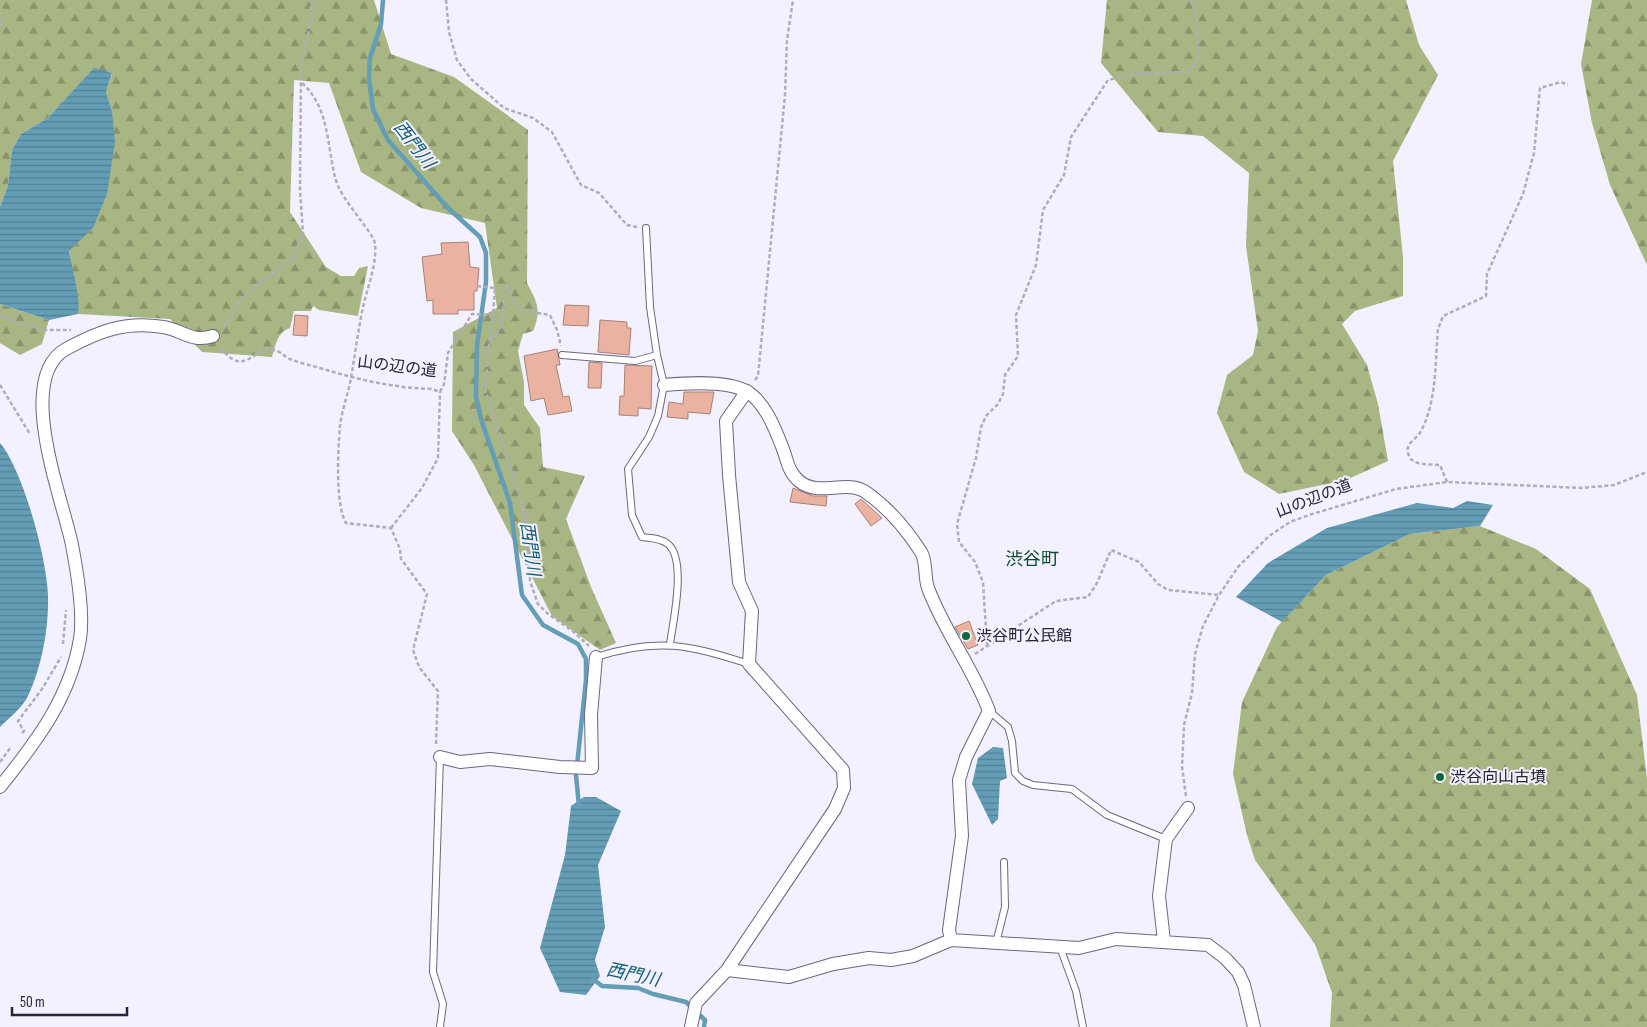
<svg xmlns="http://www.w3.org/2000/svg" width="1647" height="1027" viewBox="0 0 1647 1027" font-family="'Sofia Sans Condensed','Noto Sans JP',sans-serif">
<defs>
<pattern id="forest-firs" width="22" height="20" patternUnits="userSpaceOnUse" patternTransform="scale(1.25)"><rect width="22" height="20" fill="#a8b683"/><path d="M5 1l3.5 6h-7zM16 11l3.5 6h-7z" fill="#89946c"/></pattern>
<pattern id="water-rules" width="6" height="5" patternUnits="userSpaceOnUse" patternTransform="scale(1.25)"><rect width="6" height="5" fill="#639db6"/><path d="M0 2.5h6" fill="none" stroke="#528095"/></pattern>
</defs>
<rect width="100%" height="100%" fill="#f3f1ff"/>
<path fill="url(#forest-firs)" d="M0,0H374L391,54L454,77L528,130L527,283C537,302 542,310 533,331L523,334L518,351L524,382V405L540,428L543,467L585,476L566,519L591,587L616,643L600,650L552,616L474,465L452,431L453,332L497,308L485,223L421,208L361,172L329,83L294,80L290,212L326,267L341,276H354L359,268L368,266L358,316L319,310L313,306L311,311H294L290,328C277,332 276,345 272,357L202,352L170,319L78,314L69,250L93,228L112,111L106,92L112,74L94,69L48,118L21,134L12,150L8,185L0,207Z
M1107,0H1406L1419,45L1438,75L1393,161L1403,257V296L1355,311L1342,324L1367,365L1378,404L1388,461L1346,480L1279,494L1244,472L1217,413L1227,375L1253,355L1258,331L1246,246L1249,173L1203,136L1158,132L1101,63Z
M1592,0H1647V265L1610,185L1592,123L1581,64Z
M0,304L49,320L42,344L20,355L0,343Z
M1480,526L1536,549L1590,589L1637,695L1647,779V1027H1330L1332,993L1315,944L1255,860L1247,835L1233,774L1242,702L1277,627L1326,575L1410,534Z"/>
<path fill="url(#water-rules)" d="M94,68L112,73L106,92L112,111L115,142L107,194L93,228L69,251C72,268 81,299 78,314L49,320L0,304V207L8,185L12,150L21,134L48,118Z
M0,443C23,470 47,559 48,595C49,628 42,666 28,696C22,708 9,718 0,727Z
M1467,501L1493,505L1480,526L1410,534L1326,575L1282,622L1236,597L1268,563L1327,528L1417,503L1453,508Z
M993,747L1003,748L1007,778L1000,781L998,819L992,825L972,784L978,758Z
M584,797H596L621,811L598,865L605,927L595,960L600,976L586,995L560,992L540,948L565,855L571,806Z"/>
<g fill="none" stroke-linecap="round" stroke-linejoin="round">
<path stroke="#639db6" stroke-width="4.5" d="M383,0L381,24L370,58L369,79L373,109L388,140L447,207L480,237L486,253V282L477,346L476,396L481,419L510,503L522,595L543,625L578,644L586,659V680L576,775L579,806
M593,979L602,986L638,988L653,994L686,1002L705,1020L704,1027"/>
</g>
<path fill="#ebb2a1" stroke="#a58277" d="M468,242L470,267L479,268L477,291H474V310H458V314H433V300L427,301L422,257L442,254L441,243Z
M565,305L589,306L588,326L563,325Z
M295,315L308,316L307,336L293,335Z
M600,320L627,322V328H631L629,355L598,352Z
M557,349L560,365H556L563,397L569,396L572,411L548,415L544,398L531,401L524,356Z
M589,362L602,363L601,388H588Z
M625,365L652,366L651,409L638,408V416L619,415L620,396H624Z
M684,392H714L710,414L688,412V419L667,417L669,402L683,404Z
M793,488L813,496H827L826,506L790,502Z
M861,499L882,518L871,526L855,504Z
M969,621L978,645L968,649L955,627Z"/>
<g fill="none" stroke-linecap="round" stroke-linejoin="round">
<defs>
<path id="lane" d="M646,228L650,307L657,355
M562,355L635,361L657,355L664,385L658,416L649,437L628,469L632,515L642,537C651,538 661,538 668,544C687,560 673,622 670,644
M596,657C657,637 690,645 749,664
M989,711L1008,727L1012,741L1015,773L1023,781L1033,785L1072,789L1107,815L1166,839
M440,757L433,972L443,1004L440,1027
M996,943L1005,907L1004,862
M1060,947L1076,991L1083,1027"/>
<path id="street" d="M664,385C686,383 726,380 746,391C764,401 774,426 781,444C787,457 787,471 799,481C819,498 847,478 867,493C888,508 907,530 921,552C927,561 924,577 928,588C944,631 973,668 989,711L966,757L959,780L962,836L949,930L951,940
M440,757L460,762L490,759L560,767L592,768L591,715L596,657
M0,787C36,742 70,698 80,639C84,614 77,571 72,545C63,500 14,378 66,349C99,331 125,321 163,327C183,330 191,343 213,336
M1164,941L1159,896L1166,839L1188,808
M727,970L789,977L833,964L869,958L891,960L913,956L951,940L1079,948L1116,939L1208,945L1225,958L1238,972L1244,985L1254,1027
M691,1027L696,1003L727,970L835,809L844,788L843,770L749,664L752,611L739,582L729,475L726,421L747,391"/>
</defs>
<use href="#lane" stroke="#6b6684" stroke-width="8"/>
<use href="#street" stroke="#6b6684" stroke-width="14"/>
<path stroke="#afadba" stroke-width="2.5" stroke-dasharray="4 2.5" stroke-linecap="butt" d="M446,0L449,32L457,60L471,79L504,108L533,118L552,132L581,185L599,193L627,225L637,227
M0,17V29
M302,83C329,107 327,145 335,177C340,200 374,232 375,244C377,265 367,288 363,307C358,331 355,355 351,378C348,394 342,410 340,426C338,450 335,504 346,523L391,528L400,549L401,559L427,594L413,650L419,667L438,691L436,744
M477,286L495,288L493,315
M0,316L43,330H71
M224,327L241,299L260,282L292,260L303,234L300,190L301,64L308,37L312,0
M490,337L485,389L526,516L530,581L538,604L547,613L575,633L589,646
M221,347C243,380 255,345 274,350C280,351 285,357 290,359C299,363 310,365 320,368C356,379 393,388 432,389L440,392L444,384L448,353L472,314L493,315L490,337H494L500,329L507,285L519,310L550,315L557,330L561,346
M755,380L758,376L785,95L787,40L793,0
M0,385L30,434
M1447,482L1440,465C1430,464 1413,466 1409,456C1403,443 1417,440 1421,431C1437,401 1435,362 1438,329L1443,316L1486,296L1487,274L1523,194L1534,153L1540,88L1561,82L1568,85
M391,528L422,488L438,458L440,392
M63,644L66,610
M987,645L983,582L975,562L959,542L957,524L976,458L981,427L986,416L998,404L1003,394L1005,375L1018,356L1016,315L1036,265L1043,210L1064,175L1071,137L1108,80L1135,74L1186,72L1194,66L1199,58L1198,30L1193,0
M975,654L1056,601L1088,597L1097,583L1111,550L1139,562L1158,584L1168,590L1219,595
M22,733L24,731L18,721L42,689L61,657
M0,762L11,747
M1186,796L1182,767L1184,725L1192,693L1195,654L1203,626L1219,595L1238,567L1269,536L1290,522L1309,515L1396,489L1447,482L1582,488L1614,485L1647,472"/>
<use href="#lane" stroke="#fff" stroke-width="6"/>
<use href="#street" stroke="#fff" stroke-width="12"/>
</g>
<g fill="#086a3e" stroke="#f3f1ff" stroke-width="2">
<circle cx="966" cy="636" r="5"/>
<circle cx="1440" cy="777" r="5"/>
</g>
<g text-anchor="middle" dominant-baseline="central" stroke-width="4" stroke-linejoin="round" paint-order="stroke">
<g font-size="16" fill="#272531" stroke="#f3f1ff">
<text transform="translate(397 367) rotate(7)">山の辺の道</text>
<text transform="translate(1314 499) rotate(-21)">山の辺の道</text>
</g>
<g font-size="16" fill="#272531" stroke="#f3f1ff" text-anchor="start">
<text x="976" y="636">渋谷町公民館</text>
<text x="1450" y="777">渋谷向山古墳</text>
</g>
<g font-size="18" font-style="italic" fill="#135f79" stroke="#f3f1ff">
<text transform="translate(414 145) rotate(52)">西門川</text>
<text transform="translate(530 549) rotate(82)">西門川</text>
<text transform="translate(633 975) rotate(12)">西門川</text>
</g>
<g font-size="18" fill="#0c4a2c" stroke="#f3f1ff">
<text x="1032" y="559">渋谷町</text>
</g>
</g>
<path d="M12 1007v8h115v-8" fill="none" stroke="#272531" stroke-width="2.5"/>
<text x="20" y="1007" font-size="15" fill="#272531" stroke="#f3f1ff" stroke-width="4" paint-order="stroke">50 m</text>
</svg>
